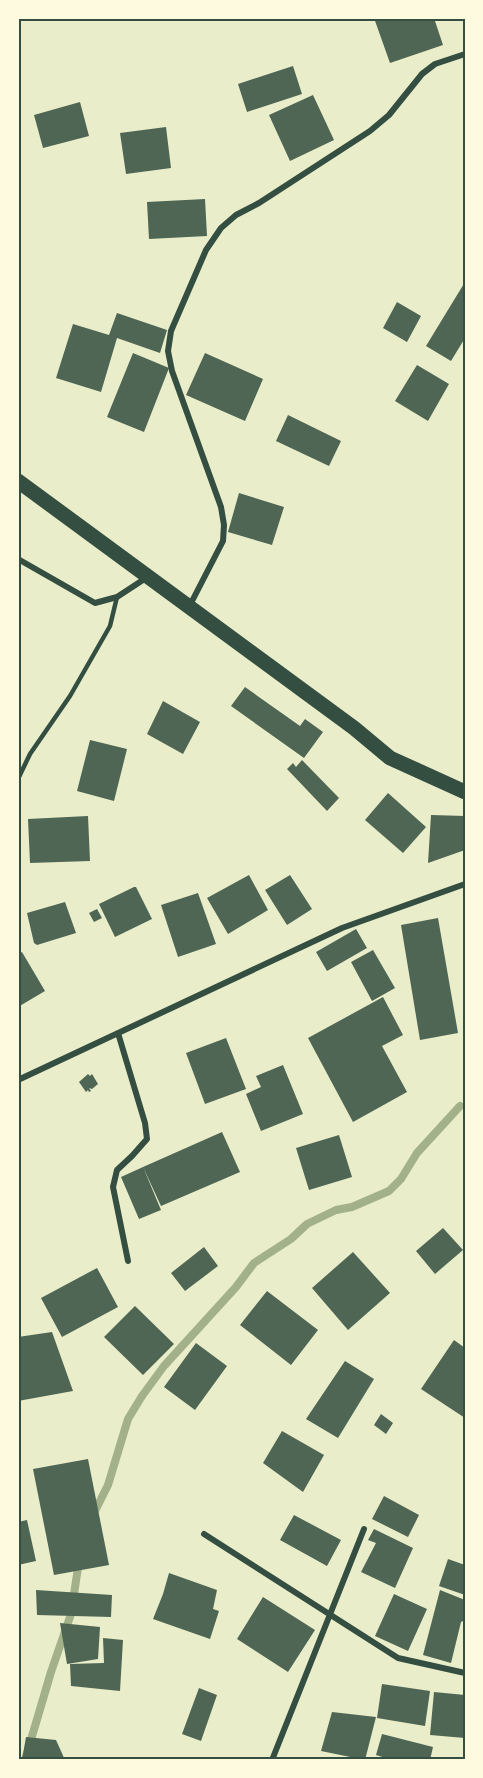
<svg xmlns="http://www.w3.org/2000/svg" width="483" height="1778" viewBox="0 0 483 1778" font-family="'Archivo Narrow',sans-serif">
<rect width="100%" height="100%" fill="#e9edc9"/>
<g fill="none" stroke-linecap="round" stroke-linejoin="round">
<path stroke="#a3b18a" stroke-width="8" d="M92,1517L108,1485L128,1419L142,1396L164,1366L236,1287L254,1263L291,1239L307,1224L336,1210L352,1207L389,1191L401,1179L417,1153L460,1106
M25,1760L51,1672L71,1614L79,1561"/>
</g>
<path fill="#4f6655" d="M374,18H434L443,45L390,63Z
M293,66L302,94L247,112L238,84Z
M313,95L334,140L290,161L269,115Z
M80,102L89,136L43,148L34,115Z
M166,127L171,168L126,174L120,133Z
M205,199L207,236L149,239L147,202Z
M465,282V338L451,361L426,346Z
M397,302L421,316L407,342L383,328Z
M117,313L167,330L160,353L117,338L101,392L56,378L73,324L109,335Z
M133,353L169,368L144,432L107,417Z
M205,353L263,379L245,421L186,395Z
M417,365L449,384L428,421L395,401Z
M288,415L341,441L329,466L276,441Z
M239,493L284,507L272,545L228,532Z
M245,687L300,726L305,719L323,732L304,758L231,706Z
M163,701L200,722L183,754L147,734Z
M90,740L127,749L114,801L77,791Z
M302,760L339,798L327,811L287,769L293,763L296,767Z
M388,793L426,827L403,853L365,820Z
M431,815L465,816V850L428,863Z
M88,816L90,861L30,863L28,819Z
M249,875L268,910L228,934L207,898Z
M290,875L312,909L287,925L265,890Z
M134,887H136L152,919L115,937L99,904Z
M198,893L216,944L178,957L161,905Z
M65,902L76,933L37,945L34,943L27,913Z
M97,909L102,918L94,922L89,913Z
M438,918L458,1033L420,1040L401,925Z
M356,929L367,948L327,971L316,952Z
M373,950L395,988L372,1001L351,962Z
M22,952L45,991L18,1007V954Z
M383,997L403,1035L382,1046L407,1092L353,1122L308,1038Z
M226,1038L246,1089L205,1104L186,1053Z
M283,1065L303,1114L261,1131L246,1094L261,1087L256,1076Z
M88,1074L90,1076L92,1074L98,1084L92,1089L89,1088L91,1091L89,1092L88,1090L86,1092L79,1082Z
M222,1132L240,1172L161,1206L143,1167Z
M339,1135L352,1177L309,1190L296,1148Z
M143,1167L161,1210L139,1219L121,1177Z
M443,1228L463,1250L435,1274L416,1251Z
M204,1247L218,1266L185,1291L171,1273Z
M353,1252L390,1293L348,1330L312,1288Z
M97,1268L118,1307L62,1337L41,1298Z
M267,1291L318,1330L291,1365L240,1325Z
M135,1306L174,1344L143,1375L104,1337Z
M52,1332L73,1391L18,1401V1337Z
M454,1340L465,1348V1418L421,1389Z
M196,1343L227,1366L195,1410L164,1387Z
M345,1361L374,1379L338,1438L306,1419Z
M381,1414L393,1423L386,1434L374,1425Z
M282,1431L324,1455L303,1492L263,1463Z
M88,1459L109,1565L54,1575L33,1469Z
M384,1496L419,1515L408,1537L372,1519Z
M294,1515L341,1540L327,1566L280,1540Z
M27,1520L36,1561L18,1565V1522Z
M374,1529L413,1548L395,1588L361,1572L376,1543L368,1540Z
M448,1559L465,1565V1595L439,1586Z
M169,1573L217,1590L213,1609L219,1611L210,1639L153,1619L163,1594Z
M36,1590L112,1595L111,1617L37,1615Z
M440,1590L465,1600V1620L461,1622L451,1663L423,1655Z
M394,1594L427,1609L408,1651L375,1636Z
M263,1597L315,1630L288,1672L237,1639Z
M60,1623L100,1627L98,1659L67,1664Z
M103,1638L123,1640L120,1691L71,1686L70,1664L104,1663Z
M382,1684L430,1691L425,1726L377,1718Z
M199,1688L217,1695L201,1741L182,1734Z
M434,1692L465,1695V1738L430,1735Z
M332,1712L376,1717L365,1760L321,1751Z
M382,1734L433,1747L430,1760H392L376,1755Z
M26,1737L56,1740L65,1760H22Z"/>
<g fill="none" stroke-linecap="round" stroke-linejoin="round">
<path stroke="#344e41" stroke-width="4.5" d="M18,779L30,754L70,696L110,626L117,597"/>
<path stroke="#344e41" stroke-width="6" d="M18,559L95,603L117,597L146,578
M189,607L223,541L224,525L221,507L172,371L168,351L171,331L206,250L221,228L236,215L259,203L370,131L389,115L422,74L435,64L465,54
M118,1033L145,1123L147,1139L132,1156L117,1170L113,1187L128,1261
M18,1080L342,928L465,884
M204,1534L398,1658L465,1673
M272,1760L364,1529"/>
<path stroke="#344e41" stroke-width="15" d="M18,481L354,728L390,758L465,792"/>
</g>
<rect width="483" height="1778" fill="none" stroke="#fefae0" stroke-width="39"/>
<rect x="20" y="20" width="444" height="1738" fill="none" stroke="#344e41" stroke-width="2"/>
</svg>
